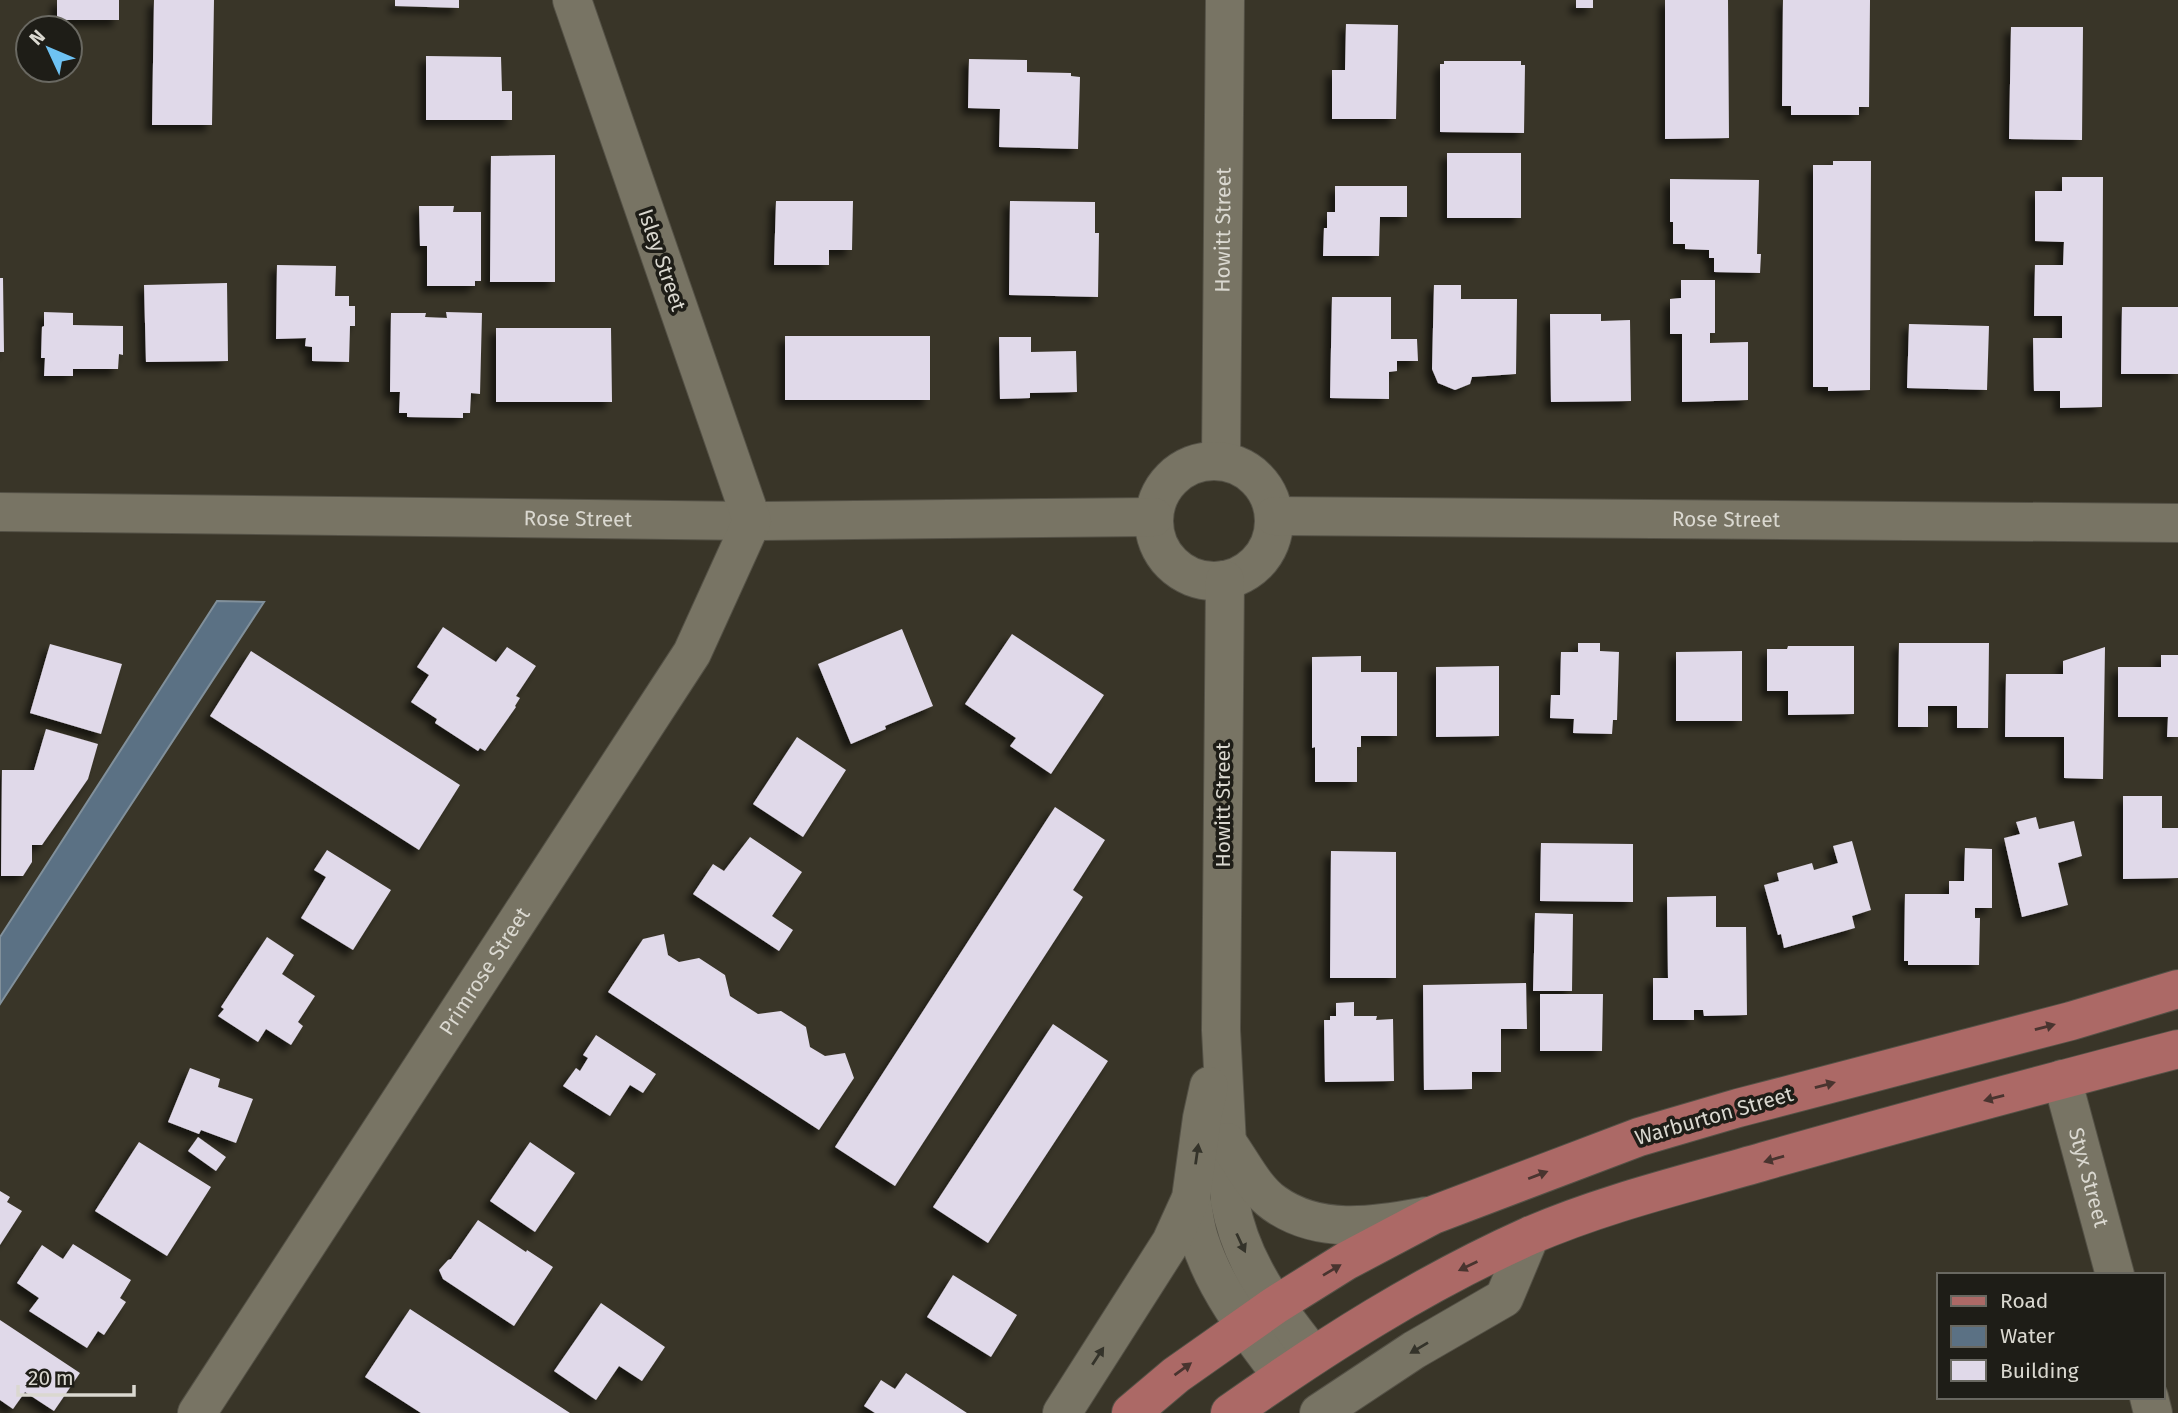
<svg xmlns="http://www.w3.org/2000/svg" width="2178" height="1413" viewBox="0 0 2178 1413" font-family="'Fira Sans',sans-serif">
<defs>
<filter id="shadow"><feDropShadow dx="-6" dy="6" stdDeviation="3.5" flood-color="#0009"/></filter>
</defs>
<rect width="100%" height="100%" fill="#393528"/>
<path fill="#5b7184" stroke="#81909b" stroke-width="2" d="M217,601L264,602L0,1004V937Z"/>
<path fill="#e0d9e9" filter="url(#shadow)" d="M57,0H119V20H57Z
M154,0H214L212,125H152Z
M395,0H459V8L395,6Z
M1576,0H1593V8H1576Z
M1665,0H1728L1729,138L1665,139Z
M1783,0H1870L1869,107H1859V115H1791V106H1782Z
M1346,24L1398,25L1396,119H1332V70H1345Z
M2011,27H2083L2082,140L2009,139Z
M426,56L501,57L502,91H512V120H426Z
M969,59L1027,60V72L1071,73V76L1080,77L1078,149L999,147L1000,109L968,108Z
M1444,61H1521V65H1525L1524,133L1440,132V64H1444Z
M1447,153H1521V218H1447Z
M555,155V282H490L491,156Z
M1833,161H1871L1870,390L1828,391V387H1813V165H1833Z
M2062,177H2103L2102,407L2060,408V391H2034L2033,338H2062V316H2034L2035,265H2063L2064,242L2035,241V191H2062Z
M1670,179L1759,180L1757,254H1761L1760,273L1714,272V258H1709V250L1685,249V244H1673V222H1670Z
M1335,186H1407V217H1380L1379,256H1323L1324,228H1327V212H1335Z
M776,201H853L852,250H829V265H774Z
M1010,201L1095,202V233H1099L1098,297L1009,295Z
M419,206H454L453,212H481V281H475V286H427V246H420Z
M277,265L336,266L335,296H349V306H355V326H350L349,362L312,361V347L305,346L306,338L276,339Z
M0,278H3L4,352H0Z
M1681,280H1715V333H1710V343L1748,342V400L1682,402V334H1670V299L1681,298Z
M227,283L228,361L146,362L144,285Z
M1434,285H1461V299H1517L1516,374L1472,377L1470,384L1455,390L1438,383L1432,369Z
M1332,297H1391V339H1417L1418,361H1397V371L1389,372V399L1330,398Z
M2122,307H2178V374H2121Z
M44,312L73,313V325L123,326V355L119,354L118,369H73V376H44L45,358H41L42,327L44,326Z
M446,312L482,313L480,394L471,393L470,413H463V418L407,417V413H399L400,392H390L391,313H426L425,317L447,318Z
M1550,314H1601V321L1630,320L1631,401L1551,402Z
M1909,324L1989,326L1987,390L1907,388Z
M496,328H611L612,402H496Z
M785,336H930V400H785Z
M999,337H1031V352L1076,351L1077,392L1030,393V398L1000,399Z
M443,627L496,662L507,647L536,666L516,696L520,698L515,706L516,707L485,751L480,748L478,751L435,723L437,719L411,702L429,675L417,667Z
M902,629L933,706L885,726L886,729L851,744L818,664Z
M1012,634L1104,695L1051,774L1010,746L1016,738L965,704Z
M1578,643H1600V651L1619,652L1617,720H1613L1612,734L1573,733L1574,719L1550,718L1551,695H1560L1561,652H1578Z
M1899,643H1989L1988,728H1957V706H1928V727H1898Z
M50,644L122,664L101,734L30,713Z
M1788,646H1854V714L1788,715V691H1767V649H1787Z
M2105,647L2103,779L2064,778V737H2005L2006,674H2063V661Z
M251,651L460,785L419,850L210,716Z
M1742,651V721H1676V652Z
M2161,655H2178V737H2167L2168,717H2118V667H2161Z
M1361,656V672H1397V736H1361V747H1357V782H1315V747L1312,748V657Z
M1499,666V736L1436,737V667Z
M46,729L98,744L88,779L42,845H32V862L23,876H1L2,770H34Z
M797,737L846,770L803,837L753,804Z
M2123,796H2162V828H2178V878L2123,879Z
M1055,807L1105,840L1073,890L1083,897L895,1186L835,1147Z
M2036,817L2039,829L2074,821L2082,856L2058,863L2068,905L2022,917L2004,838L2020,834L2016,822Z
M750,837L802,872L772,916L793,930L779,951L693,894L713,864L724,871Z
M1852,841L1871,910L1852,916L1855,928L1784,948L1781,934L1778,935L1764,885L1779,881L1777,873L1812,863L1814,870L1838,863L1833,846Z
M1541,843L1633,844V902L1540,901Z
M1965,848L1992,849V908H1975V918H1980L1979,965H1908V961H1904L1905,894H1949V881H1964Z
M327,850L391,890L353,950L301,918L326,877L314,870Z
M1331,851L1396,852V978H1330Z
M1716,896V927H1746L1747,1015L1704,1016L1703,1010H1694V1020H1653V978H1668L1667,897Z
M1535,913L1573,914L1572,991H1533Z
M664,934L668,955L679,962L699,958L725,975L730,996L758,1014L781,1011L806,1027L810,1047L825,1056L845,1053L854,1078L819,1130L608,992L643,939Z
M267,937L294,955L282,974L315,996L298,1022L303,1026L291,1045L266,1029L258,1042L218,1016L224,1009L221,1007Z
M1526,983L1527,1029H1501V1072H1472V1089L1424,1090L1423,985Z
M1540,994H1603L1602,1051H1540Z
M1354,1002V1016H1377L1376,1020L1393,1019L1394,1081L1325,1082L1324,1020H1330V1016H1336V1003Z
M1053,1024L1108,1061L988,1243L933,1207Z
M596,1035L656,1074L643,1093L630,1085L610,1116L563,1086L576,1068L580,1071L588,1058L583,1055Z
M190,1068L220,1079L218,1087L253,1099L236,1143L201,1130L199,1134L168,1122Z
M198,1137L226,1157L216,1171L188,1151Z
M139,1142L211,1187L167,1256L95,1211Z
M530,1142L575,1173L535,1232L490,1201Z
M0,1191L10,1197L7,1202L22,1211L0,1245Z
M478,1220L526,1252L527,1250L553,1267L514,1326L443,1279L439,1270L448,1260L451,1259Z
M73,1244L131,1280L120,1298L126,1302L104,1335L98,1331L87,1348L29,1311L39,1298L17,1283L42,1245L63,1259Z
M953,1275L1017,1315L991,1357L927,1317Z
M601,1303L665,1347L642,1381L619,1366L596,1400L554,1371Z
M410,1309L570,1413H421L365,1377Z
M0,1320L80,1373L54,1411L25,1392L13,1409L0,1400Z
M906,1373L967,1413H875L864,1406L881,1380L895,1389Z"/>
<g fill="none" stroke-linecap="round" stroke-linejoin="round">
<defs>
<g id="minor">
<path id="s1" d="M1221,461L1225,0"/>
<circle cx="1214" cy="521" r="60"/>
<path id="s2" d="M0,512L752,521L1154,517"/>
<path id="s3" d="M1274,516L2178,523"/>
<path d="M1225,580L1221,1030L1230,1202C1241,1263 1275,1307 1313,1355"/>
<path id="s4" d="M2062,1079L2115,1275"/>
<path d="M1227,1142C1241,1161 1254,1189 1274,1203C1320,1236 1375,1225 1427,1216"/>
<path d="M1191,1198C1194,1212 1195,1228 1200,1241C1216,1291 1251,1335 1282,1376"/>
<path d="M2149,1397L2153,1413"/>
<path id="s5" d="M197,1413L692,653L752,521L572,0"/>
<path d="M1062,1413L1171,1242L1191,1198L1202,1118L1209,1086"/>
<path d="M1319,1413L1414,1350L1504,1298L1530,1236"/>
</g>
<path id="major" d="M1131,1413L1176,1375L1274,1306L1346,1261L1433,1215L1639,1137L1738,1108L2071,1021L2178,989
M1230,1413C1325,1346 1422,1284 1529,1236C1605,1203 1686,1184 1765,1161C1902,1122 2040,1085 2178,1049"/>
</defs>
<use href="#minor" stroke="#545146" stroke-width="40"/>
<use href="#major" stroke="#545146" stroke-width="40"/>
<use href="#minor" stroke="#787464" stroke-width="38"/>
<use href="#major" stroke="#ac6966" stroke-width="38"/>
</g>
<defs><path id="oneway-solid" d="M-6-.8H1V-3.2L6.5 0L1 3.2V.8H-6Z" transform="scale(1.75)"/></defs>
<g fill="#49342f">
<use href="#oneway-solid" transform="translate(2045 1027) rotate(-15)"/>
<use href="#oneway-solid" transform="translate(1825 1085) rotate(-15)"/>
<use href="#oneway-solid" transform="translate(1994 1098) rotate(165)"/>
<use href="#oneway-solid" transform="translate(1774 1159) rotate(164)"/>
<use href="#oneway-solid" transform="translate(1538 1175) rotate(-21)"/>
<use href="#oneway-solid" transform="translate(1468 1266) rotate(154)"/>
<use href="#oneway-solid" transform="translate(1332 1270) rotate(-31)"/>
<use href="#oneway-solid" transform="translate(1183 1369) rotate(-36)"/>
</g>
<g fill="#34332a">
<use href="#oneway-solid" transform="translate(1197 1154) rotate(-82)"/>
<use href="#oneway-solid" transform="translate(1241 1243) rotate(65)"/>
<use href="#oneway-solid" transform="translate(1419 1348) rotate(149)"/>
<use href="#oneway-solid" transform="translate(1098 1356) rotate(-57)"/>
</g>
<g text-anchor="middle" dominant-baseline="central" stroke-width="7" stroke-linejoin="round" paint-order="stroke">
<g font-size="21" fill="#dad8d0" stroke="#1e1d17">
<text stroke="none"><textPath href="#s1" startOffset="231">Howitt Street</textPath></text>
<text transform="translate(662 260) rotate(71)">Isley Street</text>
<text stroke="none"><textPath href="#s2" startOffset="578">Rose Street</textPath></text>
<text stroke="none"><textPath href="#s3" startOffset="452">Rose Street</textPath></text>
<text transform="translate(1223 805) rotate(-90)">Howitt Street</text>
<text stroke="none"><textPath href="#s5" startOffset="527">Primrose Street</textPath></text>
<text transform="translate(1714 1116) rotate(-16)">Warburton Street</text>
<text stroke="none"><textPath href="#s4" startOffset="102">Styx Street</textPath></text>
</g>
</g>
<rect x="1937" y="1273" width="228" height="126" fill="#1e1d17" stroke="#696861" stroke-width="2"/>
<rect x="1951" y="1296" width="35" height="10" fill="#ac6966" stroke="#696861" stroke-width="2"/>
<text x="2000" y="1308" font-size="21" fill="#dad8d0">Road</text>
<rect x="1951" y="1326" width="35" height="21" fill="#5b7184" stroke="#696861" stroke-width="2"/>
<text x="2000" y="1343" font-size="21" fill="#dad8d0">Water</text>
<rect x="1951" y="1360" width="35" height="21" fill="#e0d9e9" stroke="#696861" stroke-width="2"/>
<text x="2000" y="1378" font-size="21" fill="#dad8d0">Building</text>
<g transform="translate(49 49) rotate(314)"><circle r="33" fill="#1e1d17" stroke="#696861" stroke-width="2"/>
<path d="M0-5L12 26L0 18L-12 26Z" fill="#6ec2f3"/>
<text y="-10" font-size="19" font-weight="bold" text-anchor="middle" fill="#dad8d0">N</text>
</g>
<path d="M18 1385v10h116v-10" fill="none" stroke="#dad8d0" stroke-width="3.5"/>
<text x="28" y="1385" font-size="21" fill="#dad8d0" stroke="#1e1d17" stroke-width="5" paint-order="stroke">20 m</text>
</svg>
